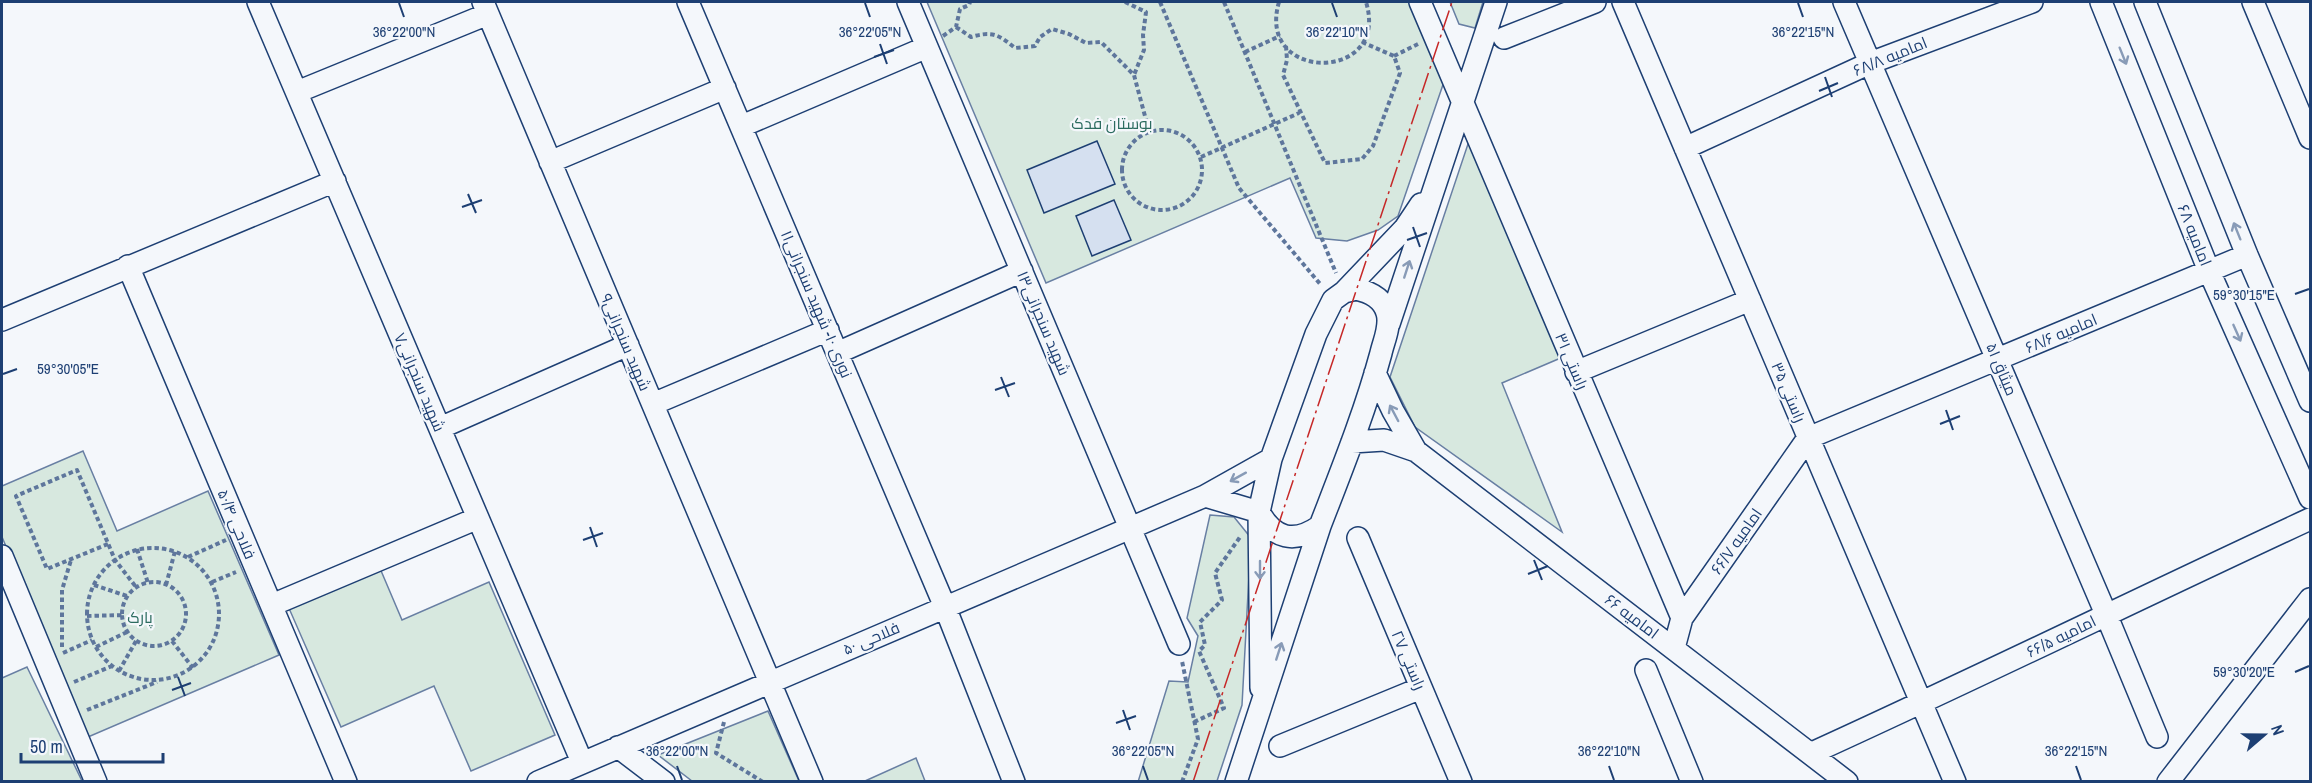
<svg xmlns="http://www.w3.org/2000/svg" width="2312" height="783" viewBox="0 0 2312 783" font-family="'Archivo Narrow',Cairo,sans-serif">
<rect width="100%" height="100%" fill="#f4f7fb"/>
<path fill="#d7e8df" stroke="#687fa3" stroke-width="1.5" d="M927,2H1420L1448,70L1398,216L1378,230L1347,241L1316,238L1290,178L1046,283Z
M1450,2H1483L1475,28L1459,24Z
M1474,126L1570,354L1502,383L1562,532L1415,427L1390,377Z
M83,451L117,531L208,491L279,655L88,737L2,537V486Z
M1210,515L1234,517L1251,538L1242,705L1217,781L1138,782L1169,681L1188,682L1198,636L1187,618Z
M379,566L402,620L489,582L555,735L471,771L434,686L341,727L288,606Z
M27,667L82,781H2V678Z
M768,711L799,781H692L658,755Z
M916,758L925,781H865Z"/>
<path fill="#d5e0f0" stroke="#1d3f73" stroke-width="1.5" d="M1097,141L1115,184L1044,213L1027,170Z
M1114,200L1131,240L1092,256L1076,216Z"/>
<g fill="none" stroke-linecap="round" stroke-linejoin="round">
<defs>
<path id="minor" d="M258,2L582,762
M483,2L812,782
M688,2L945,607L1014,782
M908,2L1179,644
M1420,2L1682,618
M1623,2L1955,782
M1844,2L2106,614L2157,737
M2101,2L2209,271L2310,498
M2145,2L2247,255L2310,401
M2253,2L2310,138
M1504,38L1595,2
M297,92L488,14
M742,126L927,47
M1685,148L1870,63L2032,2
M550,162L725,88
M128,266L346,782
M1356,289C1370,292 1383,298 1387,313C1391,326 1384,340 1381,353C1365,412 1342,469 1320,526C1294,544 1274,539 1259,512L1271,459L1316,334L1333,300L1344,292Z
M1344,292L1405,228L1421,204
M2,320L335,181
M1389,324L1496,2
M837,353L1022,271
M1576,372L1750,300
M1375,373L1393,411L1416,451
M653,404L828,330
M440,428L628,345
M1352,442L1384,440L1416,451L1847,782
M1205,496L1259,512L1261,688
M1358,538L1461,782
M2,556L96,782
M272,605L478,518
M1674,648L1682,618L1808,438L2247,255
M1646,670L1692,782
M1280,746L1421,688
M618,747L664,782
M1812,753C1979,677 2144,596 2310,519
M538,782L1205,496L1271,459
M1236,782L1320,526
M2168,782L2310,599"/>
</defs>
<use href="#minor" stroke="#1d3f73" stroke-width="24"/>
<path stroke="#5e769c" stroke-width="4" stroke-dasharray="4.5 3" stroke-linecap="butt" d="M1125,2L1146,12L1143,35L1144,50L1134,75
M1160,2L1239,188L1321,285
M1224,2L1336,273
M1279,2C1255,83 1391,83 1366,2
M956,27L971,37C992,31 998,34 1015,48L1035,46L1040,37L1052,29L1069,34L1086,43L1101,42L1134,75L1149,131
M943,36L956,27L960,9L969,5L970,2
M1286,46L1287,60L1283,75L1325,163L1362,159L1373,146L1400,73L1394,56L1362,42
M1245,52L1280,36
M1394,56L1418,44
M1122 170a40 40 0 1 1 80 0a40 40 0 1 1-80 0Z
M1201,157L1299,113
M108,544L47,569L16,496L77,470L115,560L136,587
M87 614a66 66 0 1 1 132 0a66 66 0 1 1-132 0Z
M137,549L148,583
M188,557L226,540
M212,582L236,572
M122 614a32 32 0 1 1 64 0a32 32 0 1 1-64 0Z
M94,585L127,596
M166,585L175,551
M87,616L123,615
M172,641L193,668
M62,647V590L71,560
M96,647L127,632
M63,653L92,640
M119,671L136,641
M74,682L112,666
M87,710L157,682
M724,722L716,753L763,782
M1194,722L1224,708L1199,651L1205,645L1200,622L1222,600L1215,573L1240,537
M1182,782L1198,739L1182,661"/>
<use href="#minor" stroke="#f4f7fb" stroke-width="21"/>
<path stroke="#c62828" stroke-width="1.5" stroke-dasharray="21 4.5 3 4.5" stroke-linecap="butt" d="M1193,782L1452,2"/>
</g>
<defs><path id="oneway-shaft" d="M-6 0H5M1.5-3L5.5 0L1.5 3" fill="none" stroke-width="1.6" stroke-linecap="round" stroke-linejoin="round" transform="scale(1.5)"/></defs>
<g stroke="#889bb7">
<use href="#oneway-shaft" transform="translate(2123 56) rotate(68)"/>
<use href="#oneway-shaft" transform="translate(2237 231) rotate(-112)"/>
<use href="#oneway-shaft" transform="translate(1407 269) rotate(-72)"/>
<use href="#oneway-shaft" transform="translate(2237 333) rotate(66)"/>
<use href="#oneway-shaft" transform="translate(1394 413) rotate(-118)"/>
<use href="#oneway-shaft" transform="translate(1238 477) rotate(151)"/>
<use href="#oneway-shaft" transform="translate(1260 570) rotate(90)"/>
<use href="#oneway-shaft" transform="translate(1279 651) rotate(-72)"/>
</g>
<path fill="none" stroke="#1d3f73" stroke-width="2" d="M399,3L404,17M865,3L870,17M1332,3L1337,17M1798,3L1803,17M880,44L887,64M874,57L894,50M1825,77L1832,97M1819,91L1838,83M468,194L476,213M462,207L482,200M1413,227L1420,247M1407,240L1427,233M2295,294L2309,289M3,374L17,369M1001,377L1009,397M995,390L1015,383M1946,410L1953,430M1940,424L1960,416M590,527L597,547M583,540L603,533M1534,560L1542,580M1528,574L1548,566M2295,672L2309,666M178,677L185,696M172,690L191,683M1123,710L1130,730M1116,723L1136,716M677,766L682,780M1143,766L1148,780M1609,766L1614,780M2076,766L2081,780"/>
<g text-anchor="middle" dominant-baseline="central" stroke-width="4.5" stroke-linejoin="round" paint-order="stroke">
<g font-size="16" fill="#1d3f73" stroke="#f4f7fb">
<text transform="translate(1890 56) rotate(-22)">امامیه ۶۸/۸</text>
<text transform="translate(2195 235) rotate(68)">امامیه ۶۸</text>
<text transform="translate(817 304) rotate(67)">نوری ۱۰- شهید سنجرانی۱۱</text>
<text transform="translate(1044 323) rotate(67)">شهید سنجرانی۱۳</text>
<text transform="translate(2061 333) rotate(-23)">امامیه ۶۸/۶</text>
<text transform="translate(626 342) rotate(67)">شهید سنجرانی۹</text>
<text transform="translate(1572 361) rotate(67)">راستی ۳۱</text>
<text transform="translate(2002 369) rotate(67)">میثاق ۵۱</text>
<text transform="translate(420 382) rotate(67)">شهید سنجرانی۷</text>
<text transform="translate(1789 392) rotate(67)">راستی ۳۵</text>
<text transform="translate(237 524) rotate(67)">فلاحی ۵۰/۴</text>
<text transform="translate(1736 541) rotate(-55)">امامیه ۶۶/۷</text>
<text transform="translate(1632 616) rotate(37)">امامیه ۶۶</text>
<text transform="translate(2061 636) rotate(-26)">امامیه ۶۶/۵</text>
<text transform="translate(871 638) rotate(-23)">فلاحی ۵۰</text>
<text transform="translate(1409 660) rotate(67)">راستی ۲۷</text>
</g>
<g font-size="16" fill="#2c6c60" stroke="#f4f7fb">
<text x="1112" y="123">بوستان فدک</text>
<text x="140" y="617">پارک</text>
</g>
</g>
<g font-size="15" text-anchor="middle" fill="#1d3f73" stroke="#f4f7fb" stroke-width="4.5" stroke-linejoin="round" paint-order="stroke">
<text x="404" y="37">36°22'00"N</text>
<text x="870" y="37">36°22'05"N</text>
<text x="1337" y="37">36°22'10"N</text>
<text x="1803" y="37">36°22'15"N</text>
<text x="2244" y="300">59°30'15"E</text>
<text x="68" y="374">59°30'05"E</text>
<text x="2244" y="677">59°30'20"E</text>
<text x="677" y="756">36°22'00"N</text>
<text x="1143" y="756">36°22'05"N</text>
<text x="1609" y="756">36°22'10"N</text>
<text x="2076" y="756">36°22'15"N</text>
</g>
<rect width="2312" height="783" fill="none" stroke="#1d3f73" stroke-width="6"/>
<g transform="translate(2264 735) rotate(70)" stroke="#f4f7fb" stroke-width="4.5" paint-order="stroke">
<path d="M0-4.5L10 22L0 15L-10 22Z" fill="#1d3f73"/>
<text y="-9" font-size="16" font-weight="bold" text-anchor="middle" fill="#1d3f73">N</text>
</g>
<path d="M21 753v9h142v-9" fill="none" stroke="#1d3f73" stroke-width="3"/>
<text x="30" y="753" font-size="18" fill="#1d3f73" stroke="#f4f7fb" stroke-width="4.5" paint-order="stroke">50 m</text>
</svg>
